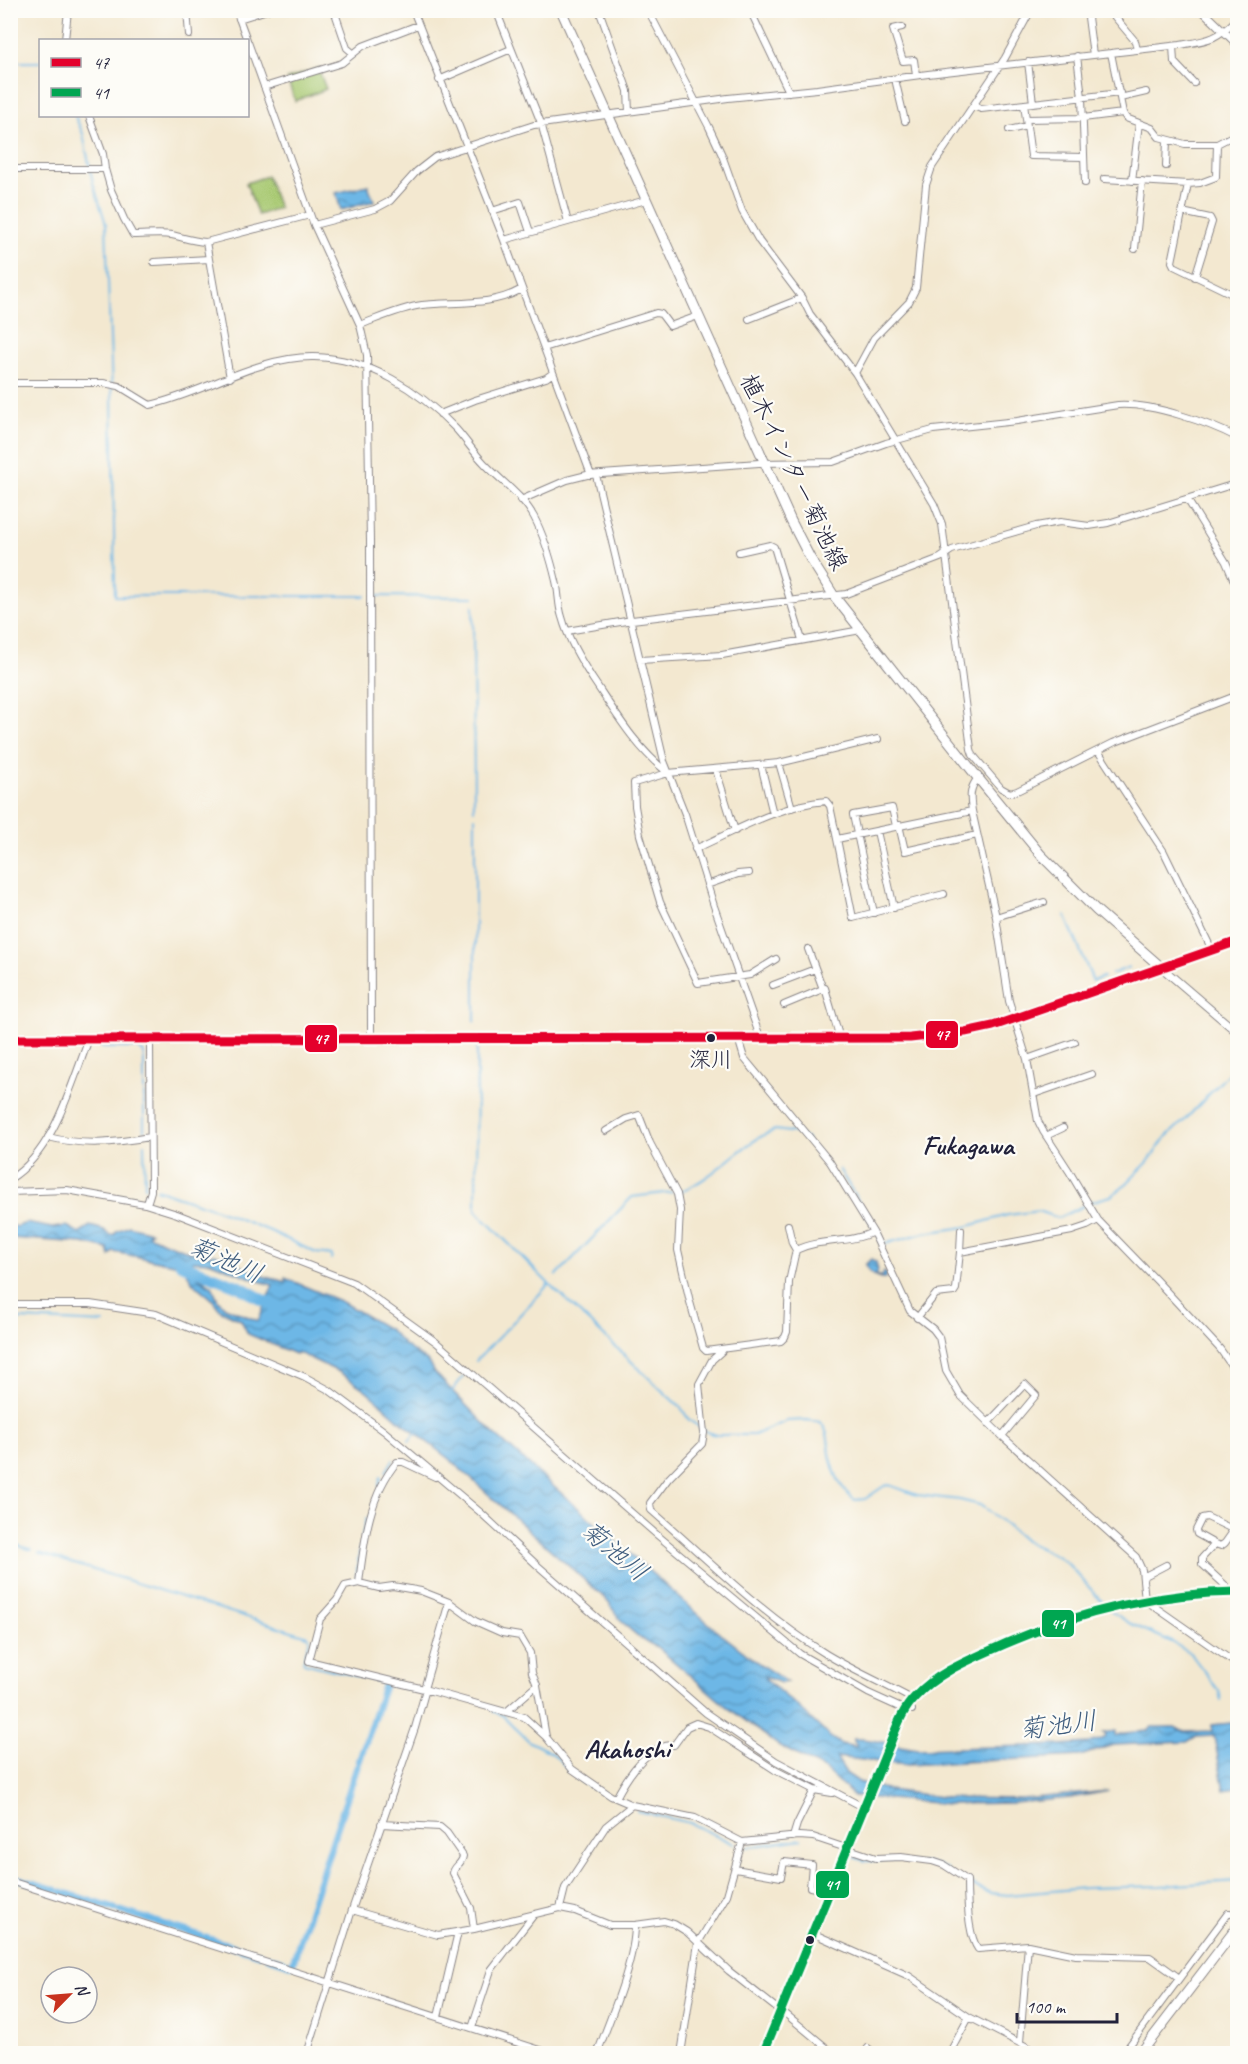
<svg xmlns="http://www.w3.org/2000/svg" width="1248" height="2064" viewBox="0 0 1248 2064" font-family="Caveat,'Klee One',sans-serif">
<defs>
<pattern id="water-waves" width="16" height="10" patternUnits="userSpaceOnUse" patternTransform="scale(1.5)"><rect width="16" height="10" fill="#6db7e6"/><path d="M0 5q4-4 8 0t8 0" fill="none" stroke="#5994bc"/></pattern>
</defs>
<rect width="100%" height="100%" fill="#fdfcf7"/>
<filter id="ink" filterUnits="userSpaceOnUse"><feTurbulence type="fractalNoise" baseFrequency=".0167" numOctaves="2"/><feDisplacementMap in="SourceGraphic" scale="12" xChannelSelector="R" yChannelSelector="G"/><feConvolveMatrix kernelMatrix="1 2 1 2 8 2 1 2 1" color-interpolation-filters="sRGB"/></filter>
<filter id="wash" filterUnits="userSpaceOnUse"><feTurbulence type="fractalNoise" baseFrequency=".008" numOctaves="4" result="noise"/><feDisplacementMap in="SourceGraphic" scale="24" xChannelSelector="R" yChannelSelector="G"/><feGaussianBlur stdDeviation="1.35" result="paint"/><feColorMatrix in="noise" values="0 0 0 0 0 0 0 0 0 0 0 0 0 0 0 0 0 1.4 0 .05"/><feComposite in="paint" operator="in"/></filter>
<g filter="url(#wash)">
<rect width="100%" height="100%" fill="#f3e8d0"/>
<path fill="#a8c972" stroke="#657656" stroke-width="1.5" d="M318,68L326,89L295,101L287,79Z
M267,176L279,208L258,215L246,183Z"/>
<path fill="url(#water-waves)" stroke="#486c90" stroke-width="1.5" fill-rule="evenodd" d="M368,185L374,201L341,210L336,193Z
M10,1223L16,1227L26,1223L52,1228L67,1226L79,1233L90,1226L104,1230L110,1235H114L117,1231L129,1226L151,1232L148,1235C162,1241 202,1260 215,1254L263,1276L286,1282L285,1278L342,1302L390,1330L404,1345L427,1361L435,1373L493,1433L715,1629L754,1660L787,1682L781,1683L765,1677L766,1680L796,1705L831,1738L841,1744L857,1747L853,1739C876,1738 895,1746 918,1749L1059,1745L1090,1743L1105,1738L1106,1735L1103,1733L1116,1731V1736L1124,1733L1147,1731L1152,1727H1175L1184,1732L1212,1731V1725L1231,1723L1237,1727V1788L1224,1790L1214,1736L1195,1737L1187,1742L1113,1745L1080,1756L906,1765L836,1757L846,1773L859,1782L889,1790L948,1798L1022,1799L1109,1791L1070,1798L1013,1803L948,1804L854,1796L824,1769L778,1745L727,1707L657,1647C638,1639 618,1621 609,1602L449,1459L399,1420L367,1391L339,1372L297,1352L295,1354L248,1334L241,1320L221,1311L211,1298L193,1283L185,1269L179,1265L114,1252L110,1256L108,1249L83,1243L11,1238ZM192,1261L211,1262L259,1281L273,1285L258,1321L225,1307L218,1300L212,1286L198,1277L195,1271L198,1267L192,1265Z
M871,1259L876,1262L878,1271L876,1275L881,1277L884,1272L887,1274L886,1278C878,1280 868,1272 865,1265Z"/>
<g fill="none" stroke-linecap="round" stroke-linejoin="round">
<path stroke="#6db7e6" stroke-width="2" d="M10,62H40
M75,116L83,134L93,183L106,224L112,393L115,596H365
M377,596L474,597
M473,605L474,809
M475,817V1022
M1065,915L1093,981L1103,977
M1112,974L1129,967
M101,1046L103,1048H137L144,1053V1130
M477,1049L476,1211L549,1284L669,1397L682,1409L689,1420L707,1432L717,1435H754L787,1421L807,1420L820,1422C829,1430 828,1443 830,1454C833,1471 841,1491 855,1500L865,1499L884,1486L889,1485L917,1495L960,1500L980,1505L1007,1525L1025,1541L1057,1556L1067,1563L1106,1606
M144,1144L145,1187
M817,1151L823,1159
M839,1169L884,1244L924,1233L965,1227L1008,1215L1039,1211L1058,1218L1085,1205
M156,1189L215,1209L270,1231L316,1253L332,1255L331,1259
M679,1192C716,1178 739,1144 775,1130L797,1133L808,1140
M1089,1202L1111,1196L1122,1188L1148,1162L1166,1137L1185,1120L1238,1063
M556,1276L632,1197L672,1192
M10,1321L20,1319L104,1323
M476,1361L549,1284
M452,1391L463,1377
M409,1441L417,1432
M386,1472L393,1460
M379,1486L381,1477
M362,1537L366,1519
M10,1543L32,1550
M39,1553L308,1636L310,1639L303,1661L304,1663L421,1692
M356,1580L360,1547
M1111,1611L1129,1623L1172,1642L1191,1654L1219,1691L1221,1700
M429,1694L435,1695
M493,1711L502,1715L530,1742L552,1753L581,1781L605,1795
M637,1811L690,1823L734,1844
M748,1847L801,1839
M848,1855L865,1861L898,1860
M922,1863L937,1865L947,1870
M970,1884L990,1893L1008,1895L1085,1888L1159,1886L1238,1881"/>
<path stroke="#6db7e6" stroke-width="7" d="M359,1762L385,1683
M10,1876L56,1890
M62,1892L115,1909
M121,1911L172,1927
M175,1928L201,1936
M206,1938L259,1954
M268,1957L292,1965L357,1767"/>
<path stroke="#6db7e6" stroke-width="12" d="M181,1264L240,1287L279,1309"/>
</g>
</g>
<g filter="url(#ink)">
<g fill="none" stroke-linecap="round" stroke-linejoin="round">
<path stroke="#c9c0b2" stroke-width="6" stroke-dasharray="6 3" stroke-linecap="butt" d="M1230,1913L1238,1918"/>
<defs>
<path id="minor" d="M187,10L189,35
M236,10L247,40
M334,10L347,48L353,53
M413,10L504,240L591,475
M496,10L541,123L568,222
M599,10L628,91L629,112
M648,10L709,127L722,155L742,211L759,241L802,298L810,314L855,373L934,504L942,524L971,749L973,755L1001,788L1010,793L1017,791L1113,743L1238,695
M750,10L789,92
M1087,10L1093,55
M1109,10L1135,41L1137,50
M239,19L267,10
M902,27L893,29L903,61L914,60L916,75
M65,40L68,10
M248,42L314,225L360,325L367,355L370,541L371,1038
M1173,46L1174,62L1194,83
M1111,53L1123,113L1126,118L1152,128L1159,137L1185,144H1217L1238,133
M1077,56L1082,97L1085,183
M1028,62L1033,103
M895,79L905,121
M439,80L511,49
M264,87L342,63L363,46L418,25
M1120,98L1146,92
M1024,104L1031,156L1084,157
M973,106L981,109L1120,93
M89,116L103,154L105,169L111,190L124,219L133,235C146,235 160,233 172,235C185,238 191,241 206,242L310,215
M1026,119L1083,118L1123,113
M1009,130L1027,126
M1166,166L1167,140
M10,169H105
M1104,179L1188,184L1200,183L1216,177L1217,144
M1132,181L1139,123
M1188,184L1172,262L1174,266L1238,297
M492,211L520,202L530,232
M1182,212L1210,218L1212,222L1195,277
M314,225L375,209L390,201L417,171L435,157L534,125L728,98L817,89L928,74L1180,45C1210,40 1216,40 1238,18
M504,240L646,200
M206,242L230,378
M1135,249L1142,181
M154,262L209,259
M749,319L802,298
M360,325C379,318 401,308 422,305C456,301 491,307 522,289
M544,348L656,313L661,314L670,326L698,316
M855,373L874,338L909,302L916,288L926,185L932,167L1005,58L1031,10
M10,383H103L119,386L150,405C204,393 258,356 314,357C369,358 419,390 456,429C466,440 474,453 485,464C501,481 523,496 534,517C544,536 551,560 556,581C559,593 558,605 562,617C568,639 580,659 592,678C615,712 635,747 668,773
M440,414L475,400L546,378L553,373
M596,475L664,761L685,814L714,906L760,1037
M1187,499L1226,562L1238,590
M521,500L567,480L587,475L759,463L833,462L886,443L933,430L1017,421L1118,405C1151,403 1208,422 1238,438
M739,552L770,545L774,547L802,640
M567,631L632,620L846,594L940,558L952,550L1036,526L1060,522L1089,526L1108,523L1238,483
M640,660L722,655L861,630
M1098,751L1164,852L1212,950
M779,763L792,808
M761,765L773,814
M716,770L735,831
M978,778C969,788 970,798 972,811L996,917L1009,1001L1027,1059L1038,1121L1043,1131L1069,1171L1098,1220L1157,1281L1220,1349L1233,1368L1238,1370
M899,825L905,851L977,835
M877,831L894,908
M837,839L853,918L944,894
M695,849C737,830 780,805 826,801L830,806L837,839L972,811
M707,885L738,874L749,873
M874,913L853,815L892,808L896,826
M996,917L1044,902
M808,949L823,989
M776,959L750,975L698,983L660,902L640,835L635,806L634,783L668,773L779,763L878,739
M773,985L815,969
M784,1005L825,988L838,1032V1038
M738,1038L744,1058L830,1162L873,1232L910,1311L933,1329L939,1337L946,1371L960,1395L1002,1436L1136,1557L1142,1570L1145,1600L1238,1665
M1027,1059L1075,1042
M1034,1094L1092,1074
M606,1131L626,1119L639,1115L650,1143L677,1194L680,1210L678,1250L690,1302L703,1348L706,1351L781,1341L785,1337L787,1332L789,1282L796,1250C820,1238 849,1244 873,1232
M1046,1136L1063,1128
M48,1137C83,1146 115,1143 150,1137
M10,1179C54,1152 71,1085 89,1039
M10,1192L67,1190L145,1204L177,1214L354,1283L436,1342L656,1534L800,1654L868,1693L901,1708L912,1710
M147,1204L151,1191L150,1040
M788,1225L792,1243L796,1250
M960,1252L961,1230
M10,1304H90L156,1314L305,1377L329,1390L384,1431L480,1512L537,1565L706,1713L776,1761L863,1807
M917,1318L936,1294L954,1292L956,1289L960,1252L1072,1231L1087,1226L1098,1220
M722,1351L712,1360L699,1384L704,1433L702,1444L668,1479L650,1503L651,1510C707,1559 762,1615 826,1654C854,1671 884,1684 912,1699
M988,1423L1025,1384L1036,1395L1002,1436
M1215,1544L1197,1534L1196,1530L1202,1518L1207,1517L1230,1528L1232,1533L1225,1543L1221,1546L1215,1544L1202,1558V1564L1226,1586L1229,1592
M1143,1577L1166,1565
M359,1583C364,1542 369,1495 397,1462H403L435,1477
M424,1689L449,1602
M506,1712L537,1685
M546,1737L524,1717L424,1689L309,1661L320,1619L337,1600L345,1586L359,1583L379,1588L393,1586L421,1591L449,1602L475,1621L502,1633L520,1636L530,1653L532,1673L537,1685L546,1737L572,1769L611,1796L632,1805L695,1818L742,1842L799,1836L813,1837L876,1858L901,1857L932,1861L944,1865L967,1880C967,1897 968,1935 978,1949L1028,1945L1076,1955L1150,1957L1178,1977
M616,1798C627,1777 648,1744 674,1745L687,1727L696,1723L709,1727L775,1770L814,1790
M381,1824L440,1827L447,1833L463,1856C462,1864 454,1866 453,1873L471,1908L474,1929
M793,1837L797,1824L814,1790L832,1793
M735,1869L781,1877L784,1862L812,1865L810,1887L830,1891
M10,1881L553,2054
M560,1908L565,1888L606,1826L632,1805
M352,1910L438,1935L474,1929L560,1908L575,1911L610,1925H635L664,1921L674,1924L687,1932L729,1971L780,2011
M812,1933L909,1976L969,2017L1041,2054
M781,2010L834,2054
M438,2017L458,1932
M472,2028L491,1970L533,1916
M1020,2042L1028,1945
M307,2054L352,1910L415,1728L426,1689
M597,2054C610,2018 635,1962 635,1925
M681,2054L698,1943L727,1895L742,1842
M763,2054L891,1741C897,1726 903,1709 915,1697C935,1675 962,1663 989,1651C1067,1615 1151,1593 1238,1592
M864,2054L868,2048L875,2054
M949,2054L969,2017
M1123,2054L1228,1913H1230"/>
<path id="tertiary" d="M1202,10L1238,45
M1162,968L1238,1033"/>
<path id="primary" d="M561,10L791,521L810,558L834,596L978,778L1041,855L1096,910L1162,968"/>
<path id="trunk" d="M10,1039L910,1038L965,1032L993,1026L1238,941
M1140,2054L1238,1926"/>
</defs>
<use href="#minor" stroke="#8a8586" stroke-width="8"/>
<use href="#tertiary" stroke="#8a8586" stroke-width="9"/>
<use href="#primary" stroke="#8a8586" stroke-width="11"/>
<use href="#trunk" stroke="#8a8586" stroke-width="11"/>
<use href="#minor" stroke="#fff" stroke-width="6"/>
<use href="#tertiary" stroke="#fff" stroke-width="7"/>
<use href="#primary" stroke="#fff" stroke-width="9"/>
<use href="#trunk" stroke="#fff" stroke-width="9"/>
<defs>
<path id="bus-1" d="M10,1039L910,1038L965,1032L993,1026L1238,941"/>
<path id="bus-2" d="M763,2054L891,1741C897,1726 903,1709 915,1697C935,1675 962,1663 989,1651C1067,1615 1151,1593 1238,1592"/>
</defs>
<use href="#bus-1" stroke="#fdfcf7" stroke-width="14"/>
<use href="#bus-2" stroke="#fdfcf7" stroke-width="14"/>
<use href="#bus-1" stroke="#e4002b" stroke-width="9"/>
<use href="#bus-2" stroke="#00a651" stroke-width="9"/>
</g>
</g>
<g fill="#22223b" stroke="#fdfcf7" stroke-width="2">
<circle cx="711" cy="1038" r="5"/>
<circle cx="810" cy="1940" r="5"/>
</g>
<g text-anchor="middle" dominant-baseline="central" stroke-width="4.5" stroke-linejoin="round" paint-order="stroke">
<g font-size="22" fill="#22223b" stroke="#fdfcf7">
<text x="711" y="1060">深川</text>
</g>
<g font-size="24" fill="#22223b" stroke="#fdfcf7">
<text transform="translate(794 472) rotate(64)">植木インター菊池線</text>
</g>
<g font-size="26" font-style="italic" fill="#405e7f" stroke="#fdfcf7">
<text transform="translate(226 1260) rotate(24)">菊池川</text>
<text transform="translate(615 1551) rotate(40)">菊池川</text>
<text transform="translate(1058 1725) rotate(-7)">菊池川</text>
</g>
<g font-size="27" font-weight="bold" fill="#22223b" stroke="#fdfcf7">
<text x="968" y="1145">Fukagawa</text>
<text x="627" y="1749">Akahoshi</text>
</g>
</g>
<g stroke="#fdfcf7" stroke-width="2">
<rect x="925" y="1020" width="34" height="29" rx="6" fill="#e4002b"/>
<rect x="304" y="1024" width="34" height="29" rx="6" fill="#e4002b"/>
<rect x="1041" y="1609" width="34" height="29" rx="6" fill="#00a651"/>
<rect x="815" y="1870" width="35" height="29" rx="6" fill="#00a651"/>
</g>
<g font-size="16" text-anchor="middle" font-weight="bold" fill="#fff">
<text x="942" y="1040">47</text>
<text x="321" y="1044">47</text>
<text x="1058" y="1629">41</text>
<text x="832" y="1890">41</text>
</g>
<rect width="1248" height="2064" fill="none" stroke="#fdfcf7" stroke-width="36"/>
<rect x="39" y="39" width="210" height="78" fill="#fdfcf7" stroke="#a5a5ac" stroke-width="1.5"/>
<rect x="51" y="58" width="30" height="9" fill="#e4002b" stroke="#a5a5ac" stroke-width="1.5"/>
<text x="93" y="69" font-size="18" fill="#22223b">47</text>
<rect x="51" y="88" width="30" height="9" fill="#00a651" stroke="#a5a5ac" stroke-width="1.5"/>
<text x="93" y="99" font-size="18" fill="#22223b">41</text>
<g transform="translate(69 1995) rotate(65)"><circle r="28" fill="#fdfcf7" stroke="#a5a5ac" stroke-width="1.5"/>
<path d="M0-4.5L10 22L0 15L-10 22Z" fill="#c8321e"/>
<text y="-9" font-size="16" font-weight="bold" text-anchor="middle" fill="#22223b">N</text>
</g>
<path d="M1017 2013v9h100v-9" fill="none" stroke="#22223b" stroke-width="3"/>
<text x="1026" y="2013" font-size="18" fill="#22223b" stroke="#fdfcf7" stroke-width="4.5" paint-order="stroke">100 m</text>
</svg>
